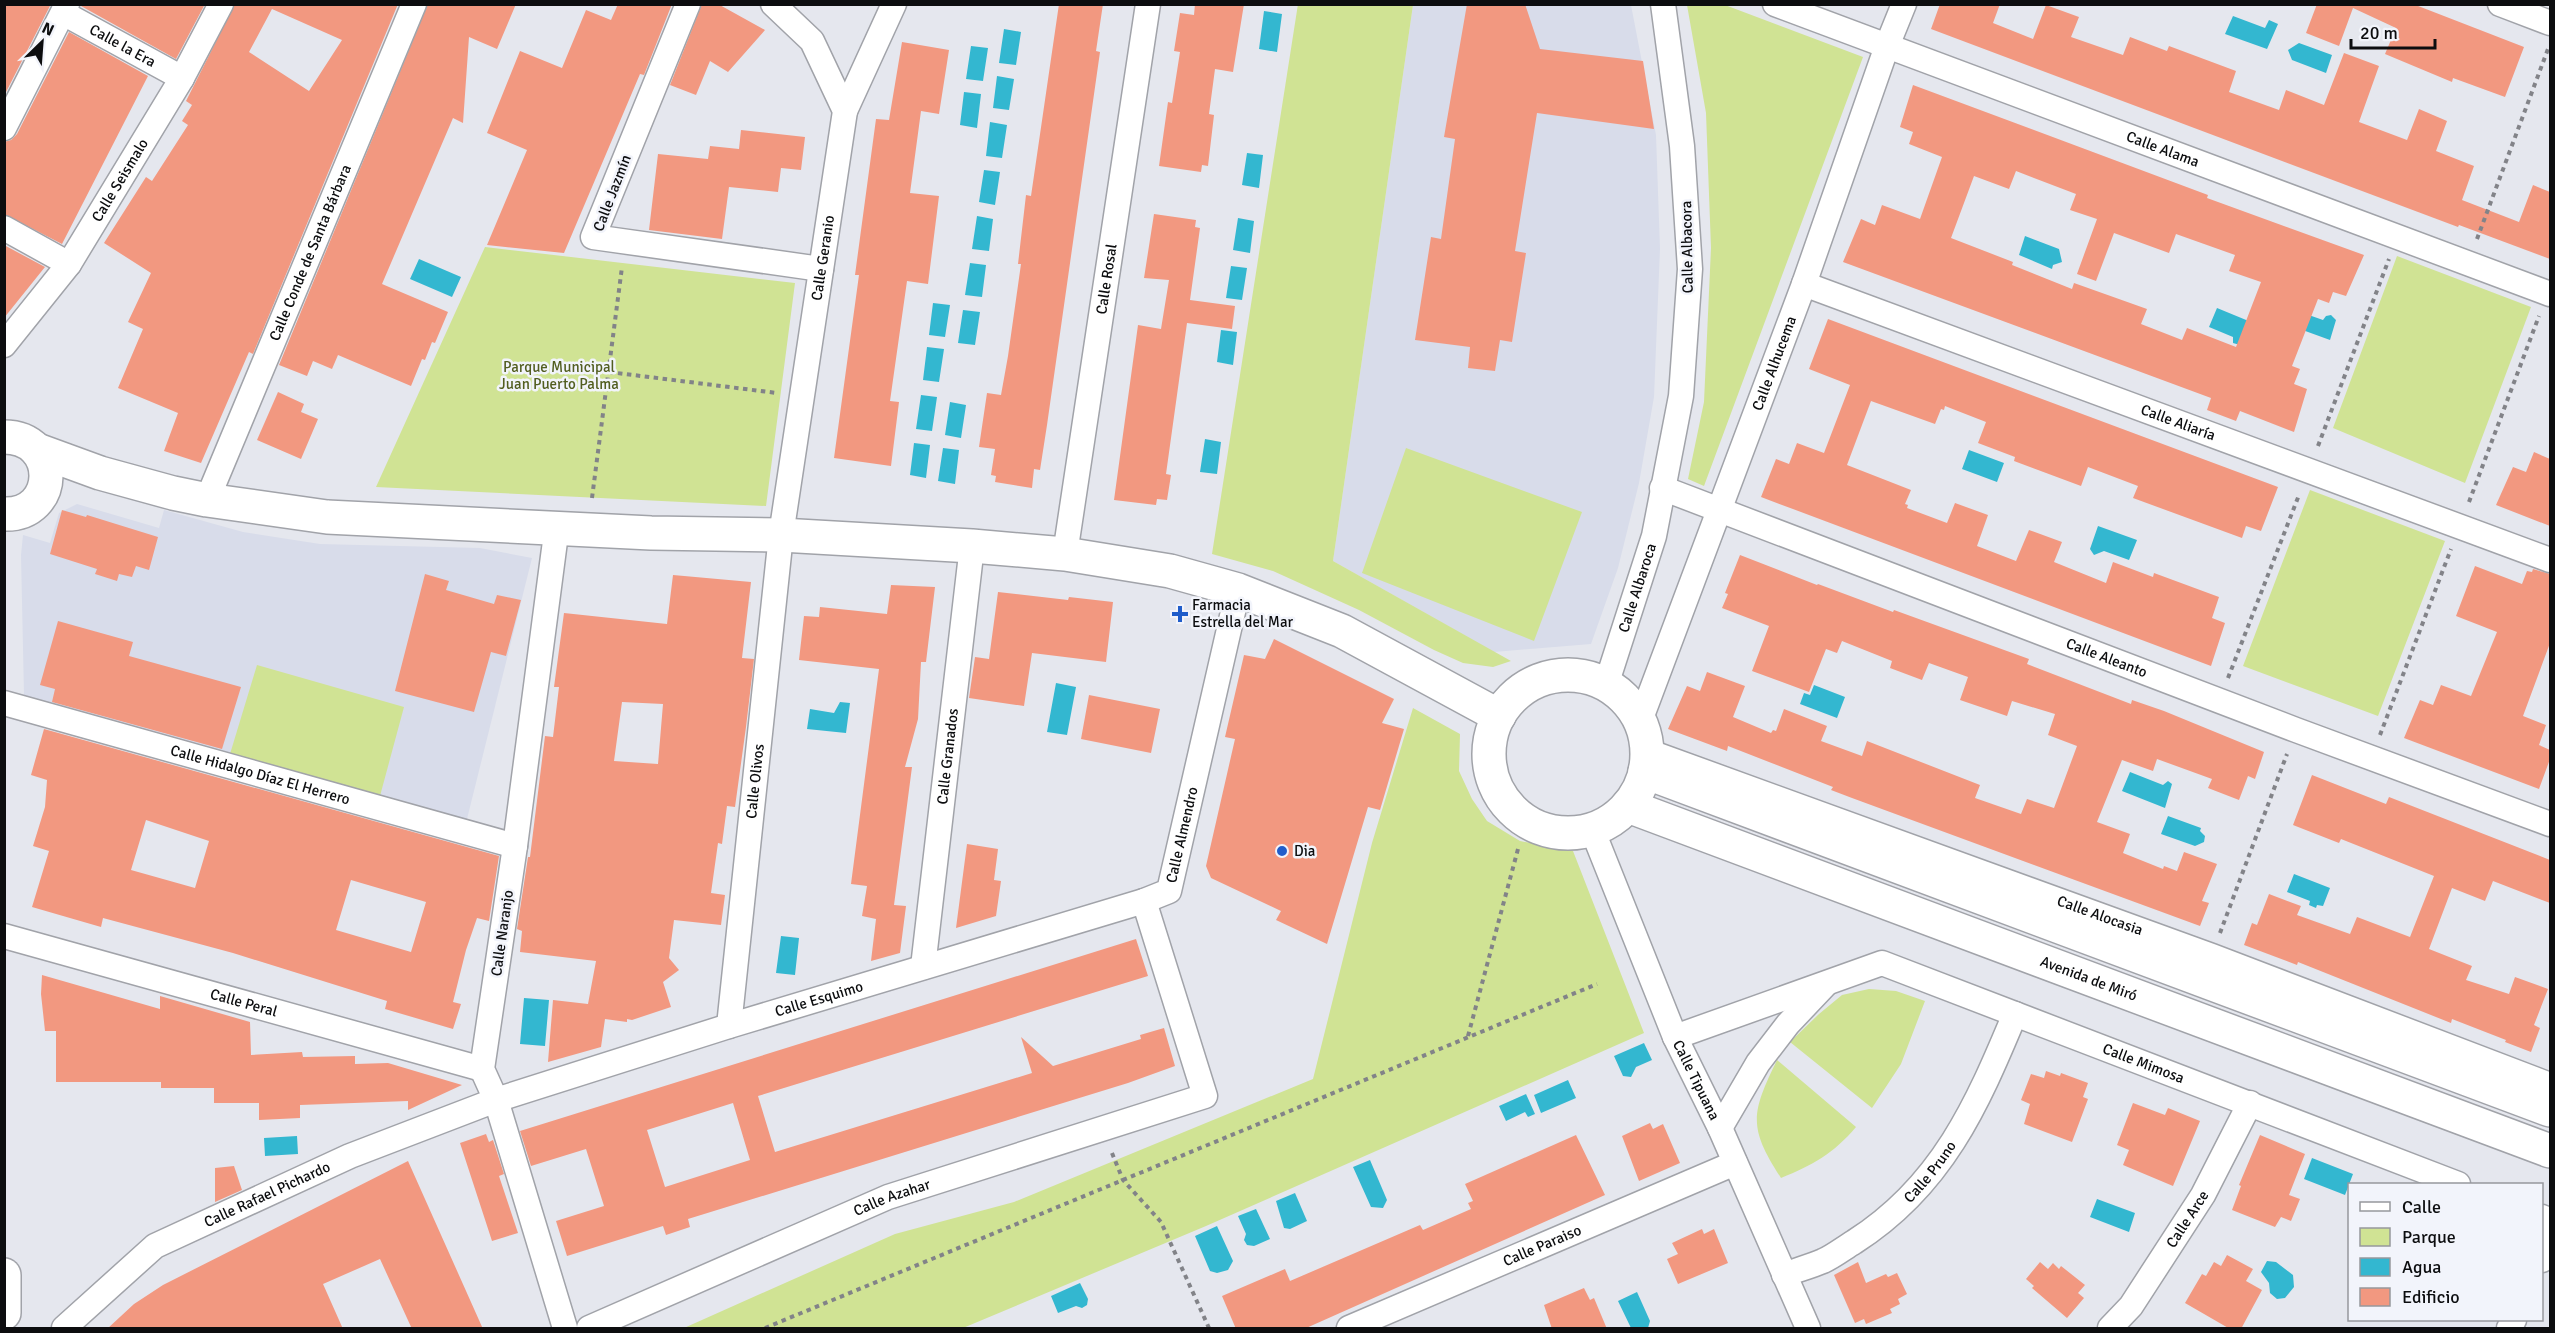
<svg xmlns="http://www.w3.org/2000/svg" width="2555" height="1333" viewBox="0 0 2555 1333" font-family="Signika,sans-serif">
<rect width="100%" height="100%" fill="#e5e7ee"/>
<path fill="#d8dcea" d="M1413,5H1631L1656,135L1660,249L1654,397L1639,483L1618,568L1591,644L1494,652L1333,561Z
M77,504L159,528L164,510L243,532L320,544L480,548L532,558L466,823L24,695L21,555L23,535L50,543L59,513Z"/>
<path fill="#d0e394" d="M1298,4L1413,5L1333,561L1511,661L1493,667L1463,663L1434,650L1359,610L1273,571L1212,554Z
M1687,5H1725L1863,57L1704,486L1688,479L1704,402L1711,248L1706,113Z
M485,247L795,283L766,506L376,487Z
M2397,256L2531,307L2465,483L2333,428Z
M1406,448L1582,512L1534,641L1362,573Z
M2310,490L2445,541L2378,716L2243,666Z
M257,665L404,707L380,796L230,754Z
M1413,708L1460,734L1459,771L1472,799L1487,821L1520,841L1573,851L1644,1033L1206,1226L963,1328H684L895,1234L1014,1202L1313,1079L1372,843Z
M1869,989L1896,991L1925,1001L1901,1064L1872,1108L1790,1042L1819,1014L1842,995Z
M1777,1060L1856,1127C1833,1154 1813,1165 1781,1178C1748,1127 1751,1114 1777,1060Z"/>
<path fill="#33b7d0" d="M1264,11L1282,14L1277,52L1259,49Z
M2233,16L2265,28L2269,20L2278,24L2267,49L2225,34Z
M1004,29L1021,32L1016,65L999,63Z
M2299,43L2332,55L2326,73L2292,60L2288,50Z
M971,46L988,48L983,81L966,79Z
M997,76L1014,79L1009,110L993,108Z
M964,92L981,94L977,128L960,125Z
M990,122L1007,125L1002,158L986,156Z
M1247,153L1263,155L1259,188L1242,185Z
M984,170L1000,172L995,205L979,202Z
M977,216L993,219L989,251L972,249Z
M1238,218L1254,221L1250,253L1233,250Z
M2025,236L2059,249L2062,262L2053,265L2052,269L2019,255Z
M419,259L461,277L452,297L410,279Z
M970,263L986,265L982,297L965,295Z
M1231,266L1247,268L1242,300L1226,298Z
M933,303L950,305L945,337L929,335Z
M2217,308L2251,322L2240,345L2233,343V337L2209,327Z
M963,310L980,312L975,345L958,343Z
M2303,313L2323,320L2326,316L2331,315L2336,320L2330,340L2297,328Z
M1221,330L1237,332L1233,365L1217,362Z
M927,347L944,349L939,382L923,380Z
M921,395L937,397L932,431L916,429Z
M950,402L966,405L961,438L945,435Z
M1205,439L1221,442L1217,474L1200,472Z
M914,443L930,445L926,478L910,475Z
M943,448L959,450L955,484L938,481Z
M1969,450L2004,463L1997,482L1962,469Z
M2098,526L2137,540L2129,560L2104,551L2094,555L2090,549Z
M1056,683L1076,687L1067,735L1047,732Z
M1814,685L1845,697L1837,718L1800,704L1804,693L1810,695Z
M840,702L850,703L846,733L807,729L810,709L834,713Z
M2130,772L2163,785L2168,781L2172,784L2165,808L2122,791Z
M2168,816L2201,828L2200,831L2205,836L2204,842L2195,846L2161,834Z
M2294,874L2330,888L2323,906L2317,905L2316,908L2309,905L2310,901L2287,892Z
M781,936L799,938L795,975L776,973Z
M524,998L549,1000L545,1046L520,1044Z
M1644,1043L1652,1060L1636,1067L1631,1077L1623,1076L1614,1056Z
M1568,1080L1576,1098L1541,1113L1534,1095Z
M1526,1094L1535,1114L1528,1117L1525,1112L1506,1121L1499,1106Z
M297,1136L298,1154L265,1156L264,1138Z
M2312,1158L2353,1174L2345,1195L2304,1179Z
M1370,1160L1387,1200L1383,1208L1371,1207L1353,1167Z
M1295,1193L1307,1221L1290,1229L1284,1228L1276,1201Z
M2097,1199L2135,1213L2129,1232L2090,1217Z
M1256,1209L1270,1239L1254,1246L1247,1245L1244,1240L1246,1234L1238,1216Z
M1217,1226L1233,1261L1228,1270L1217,1273L1210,1271L1195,1236Z
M2267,1261L2276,1262L2293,1275L2294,1287L2285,1298L2277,1299L2270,1293L2269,1283L2261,1272Z
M1080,1283L1088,1299L1087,1305L1082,1308L1076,1306L1058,1313L1051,1296Z
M1637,1292L1650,1321L1648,1328H1631L1618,1301Z"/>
<path fill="#f29880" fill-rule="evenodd" d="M4,4H51L4,96Z
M81,4H205L176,59L81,6Z
M235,4H398L253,354L249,352L201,463L164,451L178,413L118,388L143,329L128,322L151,273L104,243L146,177L152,181L188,125L182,121L192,105L186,101ZM272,9L342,40L309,91L249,52Z
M428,4H516L497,49L469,37L463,123L453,118L382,284L448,312L435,343L432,342L425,360L422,359L411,386L338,355L332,369L313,361L307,376L279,365Z
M618,4H672L644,75L640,74L564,253L487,245L527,150L487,133L520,51L562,68L586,10L611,20Z
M702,4H718L765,30L728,72L710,61L696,95L670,85Z
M1059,4H1103L1096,51L1100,52L1047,425L1040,470L1034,469L1032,488L995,482L996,476L991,475L995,449L979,447L987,393L1001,395L1008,356L1021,264H1018L1026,195L1031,196Z
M1195,4H1244L1233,72L1215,69L1209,114L1214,115L1208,166L1202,165L1201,172L1159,166L1168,102L1172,103L1180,52L1174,51L1180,13L1194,15Z
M1467,4H1525L1540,49L1643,61L1654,129L1537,113L1515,251L1526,253L1512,342L1500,340L1495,371L1468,368L1470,347L1415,340L1431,237L1441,239L1455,139L1444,137Z
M1940,4H2000L1993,23L2033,39L2046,5L2079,17L2071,37L2123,55L2130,37L2167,51L2169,46L2236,71L2229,92L2279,110L2286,90L2324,105L2344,53L2379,66L2359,122L2407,140L2419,109L2447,121L2436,151L2474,166L2462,200L2519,222L2533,185L2550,192V259L2459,225L2458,227L1931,29Z
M2317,4H2413L2524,47L2505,97L2453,78L2452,82L2385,54L2396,28L2353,8L2339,46L2306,33Z
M69,32L148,76L62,244L4,214V142L11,140L17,134Z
M902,42L949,50L939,114L921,111L910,193L939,196L928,284L907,281L890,401L899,402L891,466L834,458L859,275H855L876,119L889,120Z
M1913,85L2208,195L2207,198L2364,255L2346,296L2333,292L2329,303L2318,299L2292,366L2300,369L2294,384L2307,389L2294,432L2240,411L2236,421L2207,410L2211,398L1843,262L1861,219L1875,225L1882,205L1920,219L1942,157L1909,144L1913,132L1900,127ZM2016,171L2076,194L2070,210L2097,219L2077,274L2096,281L2114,233L2169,253L2176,234L2235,255L2229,271L2261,282L2236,347L2187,328L2182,340L2141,324L2147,309L2074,283L2072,289L2012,265L2013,262L1951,238L1974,176L2009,189Z
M741,130L805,137L801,170L781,168L778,192L729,187L722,239L649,230L658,154L708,159L710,146L739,149Z
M1154,214L1196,220L1195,227L1200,228L1190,300L1235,306L1232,329L1187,323L1166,474L1171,475L1167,500L1157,499L1156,505L1114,500L1138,325L1161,329L1169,280L1144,278Z
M4,245L45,267L4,318Z
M1828,319L2278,487L2261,531L2246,526L2242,538L2133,498L2138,486L2088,467L2081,486L2014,461L2015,457L1978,443L1986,422L1945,406L1944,410L1941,409L1935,424L1871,401L1847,465L1911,490L1905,504L1908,505L1907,508L1947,523L1955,503L1988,515L1977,546L2016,561L2029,530L2062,542L2054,562L2106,583L2113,562L2153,577L2154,573L2219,597L2212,618L2225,623L2211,666L1761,497L1776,459L1789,464L1797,443L1824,453L1850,385L1809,369Z
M278,392L304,404L301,412L318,419L301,459L257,440Z
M2534,452L2550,459V526L2496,505L2513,467L2526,472Z
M62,510L86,517L87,515L158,537L149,570L136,566L132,577L119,574L117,581L95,574L97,569L50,554Z
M1740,555L1817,585L1818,584L1893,612L1894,610L2029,659L2027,664L2131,704L2132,700L2164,711L2264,752L2255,779L2248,776L2239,800L2208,788L2212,779L2157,759L2153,771L2122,760L2097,822L2130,834L2123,853L2163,869L2164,866L2177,871L2184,852L2217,864L2202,901L2209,903L2200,926L1852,798L1831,790L1833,787L1728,746L1727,751L1668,729L1687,686L1700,691L1707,672L1745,686L1733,717L1771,733L1773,730L1776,731L1784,709L1827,726L1821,741L1862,756L1867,741L1980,785L1975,798L2021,814L2027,799L2054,808L2077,746L2048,735L2055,714L2012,701L2007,716L1960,700L1968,677L1929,663L1922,680L1890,668L1892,661L1842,641L1837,653L1826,649L1809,692L1752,671L1769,626L1722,608L1728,594L1725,593Z
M2475,566L2522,584L2527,571L2532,572L2533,569L2550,574V643L2523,716L2546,725L2539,745L2550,750V759L2539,789L2404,738L2420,700L2433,705L2441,685L2471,696L2497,632L2456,616Z
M425,574L449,581L446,590L494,604L497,595L521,600L506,656L491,652L474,712L395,691Z
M673,575L751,582L742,658L754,659L746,727L735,807L727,806L722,844L718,843L711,893L725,895L721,925L674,920L669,958L679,970L663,982L671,1007L632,1020L627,1019V1022L605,1019L601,1047L548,1062L553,1000L588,1004L596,961L520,952L522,931L517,929L528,857H530L545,736L553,737L559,687H554L564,613L667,624ZM622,702L663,704L658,764L614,761Z
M891,585L935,587L926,662H921L918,719L905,767H912L894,905L906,906L900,953L871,961L876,919L862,916L867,886L851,884L879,669L799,660L804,616L819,617L820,607L887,614Z
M998,592L1068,600L1069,597L1113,602L1106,662L1032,653L1024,706L969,698L975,657L989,659Z
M58,621L133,642L129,656L241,687L222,749L52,702L55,689L40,685Z
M1274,639L1394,699L1382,723L1404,729L1380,810L1368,807L1327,944L1276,920L1281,911L1211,878L1206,866L1235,739L1225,737L1244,655L1265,659Z
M1089,695L1160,709L1151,753L1081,739Z
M44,729L499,856L489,921L477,918L466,950L453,1002L461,1004L453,1029L385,1009L387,1001L233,953L103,918L101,927L32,907L49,851L33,846L45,807L47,780L31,775ZM146,820L209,841L195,888L131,870ZM351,880L426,902L411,952L336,930Z
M2312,775L2386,804L2389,797L2550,860V903L2493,881L2485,901L2452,888L2429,949L2472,966L2466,980L2509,994L2515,977L2548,989L2534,1025L2540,1028L2531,1052L2505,1042L2506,1040L2452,1019L2451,1023L2298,962L2297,965L2244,945L2252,923L2257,925L2269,894L2301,906L2297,915L2350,934L2357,917L2410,937L2434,876L2341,839L2339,843L2293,825Z
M967,844L998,849L994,880L1001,881L996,916L956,928Z
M1136,939L1148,976L758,1096L775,1152L1032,1073L1021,1037L1053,1066L1141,1039L1140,1035L1164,1028L1175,1066L1128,1083L688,1219L690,1227L666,1235L663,1226L567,1256L556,1221L604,1206L586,1149L531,1166L520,1131ZM733,1103L750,1160L665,1187L647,1130Z
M42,975L160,1009V996L250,1022L251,1055L302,1052L303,1057L355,1056V1064L388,1063L462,1085L408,1110V1101L300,1105V1118L259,1120V1103H214V1088H161V1082H56V1031H45L41,994Z
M2046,1071L2060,1076L2061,1073L2088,1083L2083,1097L2088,1099L2072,1142L2024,1124L2030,1104L2021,1100L2031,1074L2044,1078Z
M2133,1103L2165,1115L2168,1108L2200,1121L2173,1186L2123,1165L2129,1150L2117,1145Z
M1650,1123L1653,1129L1663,1124L1680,1163L1639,1181L1622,1136Z
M486,1134L489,1142L493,1140L504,1174L499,1176L518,1233L492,1241L460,1143Z
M1576,1135L1605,1195L1304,1329H1236L1222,1296L1285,1269L1290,1281L1420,1225L1423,1230L1471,1209L1468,1203L1473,1201L1465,1184Z
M2260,1135L2305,1154L2289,1195L2300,1199L2291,1221L2281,1217L2275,1227L2232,1210L2241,1186L2239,1185Z
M408,1161L483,1329H412L380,1259L323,1284L343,1329H107L134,1304L163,1285Z
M234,1166L242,1190L215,1202V1168Z
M1702,1229L1704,1234L1714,1229L1728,1263L1678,1284L1667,1259L1678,1254L1672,1243Z
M2227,1255L2253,1269L2246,1281L2262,1290L2241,1329H2230L2185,1303L2202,1274L2206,1276L2214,1262L2221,1266Z
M1858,1262L1866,1283L1886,1274L1888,1277L1897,1273L1907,1294L1898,1299L1900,1304L1890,1309L1892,1313L1866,1324L1864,1319L1855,1323L1834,1275Z
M2040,1262L2048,1269L2053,1263L2059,1269L2061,1266L2085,1285L2078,1293L2084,1298L2067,1318L2032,1288L2034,1286L2026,1279Z
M1584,1288L1590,1300L1594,1298L1607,1329H1552L1544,1305Z"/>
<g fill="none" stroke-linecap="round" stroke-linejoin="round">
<defs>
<g id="street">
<path d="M688,4L593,237L821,269"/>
<path id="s1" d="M1775,4L2550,294"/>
<path d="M2500,4L2550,23"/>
<path id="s2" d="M63,13L182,78"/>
<path d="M845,111L894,4"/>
<path d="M4,128L67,4"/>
<path d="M4,228L69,264"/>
<path id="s3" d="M1804,284L2550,560"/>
<path id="s4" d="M4,345L69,264L182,78L221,4"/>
<path id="s5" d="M1662,488L2296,730L2550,824"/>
<path id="s6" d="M207,500L414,4"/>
<path d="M557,526L515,846L482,1069L496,1100L565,1328"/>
<path id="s7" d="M1065,554L1148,4"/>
<path id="s8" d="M1606,685L1654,536L1681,396L1690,269L1682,146L1663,4"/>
<path id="s9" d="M4,703L515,846"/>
<path id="s10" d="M1640,721L1804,284L1887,46L1904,4"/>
<path id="s11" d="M1647,751L2212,956L2550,1085"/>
<path id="s12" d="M1592,829L1675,1037L1720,1128L1808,1328"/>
<path id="s13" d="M4,936L482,1069"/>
<path id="s14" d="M923,967L972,546"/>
<path id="s15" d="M729,1026L781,535L845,111L812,41L773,4"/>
<path id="s16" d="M1675,1037L1882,963L2458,1184"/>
<path d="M1720,1128L1758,1063L1788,1024L1825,985"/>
<path d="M2542,1217L2550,1221"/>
<path d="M2542,1260L2550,1240"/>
<path id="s17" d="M1784,1275C1797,1270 1811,1266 1823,1261C1834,1256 1844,1248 1854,1242C1942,1186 1977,1105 2015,1014"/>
<path id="s18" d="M64,1328L155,1246L350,1156L496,1100L729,1026L1144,901L1169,891L1238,590"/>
<path id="s19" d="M589,1328L888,1197L1205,1096L1144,901"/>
<path id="s20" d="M1349,1328L1735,1163"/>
<path id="s21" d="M2110,1328L2131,1306L2203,1195L2250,1103"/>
<path d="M2509,1328L2514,1320"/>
</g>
<g id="secondary">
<path d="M4,437C61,437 59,516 4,514"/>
<path d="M37,450L100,473L173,493L207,500L327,517L651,533L781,535L972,546L1065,554L1170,571L1238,590L1342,631L1499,716"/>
<circle cx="1568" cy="754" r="79"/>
<path d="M1645,772L2550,1110"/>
<path id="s22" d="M1628,806L2550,1151"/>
<path d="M4,1275V1313"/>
</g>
</defs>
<use href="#street" stroke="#a1a3a9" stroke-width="27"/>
<use href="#secondary" stroke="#a1a3a9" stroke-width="36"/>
<path stroke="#828388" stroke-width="4" stroke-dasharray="4.5 4.5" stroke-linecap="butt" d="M2477,239L2548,49
M609,372L777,393
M2318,446L2389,259
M592,498L622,267
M2469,502L2539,316
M2228,678L2299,495
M2380,735L2451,549
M2220,933L2287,754
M1468,1036L1518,849
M1112,1153L1123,1180L1161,1222L1209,1328
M765,1328L1597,984"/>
<use href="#street" stroke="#fff" stroke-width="24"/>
<use href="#secondary" stroke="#fff" stroke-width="33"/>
</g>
<g fill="#205dca" stroke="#f2f4fb" stroke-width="2">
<path d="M1177 605h6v6h6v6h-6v6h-6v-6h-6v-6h6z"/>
<circle cx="1282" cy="851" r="6"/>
</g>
<g text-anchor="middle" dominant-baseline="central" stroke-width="5" stroke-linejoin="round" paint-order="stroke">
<g font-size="15" fill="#0c0d0f" stroke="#f2f4fb">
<text stroke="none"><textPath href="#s2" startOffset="68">Calle la Era</textPath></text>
<text stroke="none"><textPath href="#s1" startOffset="414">Calle Alama</textPath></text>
<text stroke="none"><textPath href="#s4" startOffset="202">Calle Seismalo</textPath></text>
<text transform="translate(612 193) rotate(-69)">Calle Jazmín</text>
<text transform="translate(1687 247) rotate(-91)">Calle Albacora</text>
<text stroke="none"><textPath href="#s6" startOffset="268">Calle Conde de Santa Bárbara</textPath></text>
<text stroke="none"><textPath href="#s15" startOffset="774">Calle Geranio</textPath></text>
<text stroke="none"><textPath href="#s7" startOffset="278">Calle Rosal</textPath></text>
<text stroke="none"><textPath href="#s10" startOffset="382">Calle Alhucema</textPath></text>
<text stroke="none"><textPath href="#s3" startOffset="399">Calle Aliaría</textPath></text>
<text stroke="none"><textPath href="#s8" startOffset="102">Calle Albaroca</textPath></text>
<text stroke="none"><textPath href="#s5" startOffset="476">Calle Aleanto</textPath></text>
<text stroke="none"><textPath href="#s14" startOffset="212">Calle Granados</textPath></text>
<text stroke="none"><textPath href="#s9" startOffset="266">Calle Hidalgo Díaz El Herrero</textPath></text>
<text stroke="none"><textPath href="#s15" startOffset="246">Calle Olivos</textPath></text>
<text stroke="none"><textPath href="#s18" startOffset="1256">Calle Almendro</textPath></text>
<text stroke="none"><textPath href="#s11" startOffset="482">Calle Alocasia</textPath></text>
<text transform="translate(502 933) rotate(-82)">Calle Naranjo</text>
<text stroke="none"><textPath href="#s22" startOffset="492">Avenida de Miró</textPath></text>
<text stroke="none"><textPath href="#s18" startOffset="832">Calle Esquimo</textPath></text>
<text stroke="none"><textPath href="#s13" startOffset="249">Calle Peral</textPath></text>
<text stroke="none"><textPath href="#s16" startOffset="500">Calle Mimosa</textPath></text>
<text stroke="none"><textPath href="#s12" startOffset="272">Calle Tipuana</textPath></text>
<text stroke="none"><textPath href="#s17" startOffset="182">Calle Pruno</textPath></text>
<text stroke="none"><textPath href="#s18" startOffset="246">Calle Rafael Pichardo</textPath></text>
<text stroke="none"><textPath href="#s19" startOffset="330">Calle Azahar</textPath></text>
<text stroke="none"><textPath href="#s21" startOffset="134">Calle Arce</textPath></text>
<text stroke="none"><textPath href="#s20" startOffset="210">Calle Paraiso</textPath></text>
</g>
<g font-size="15" fill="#525e20" stroke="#f2f4fb">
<text x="559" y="367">Parque Municipal<tspan x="559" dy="17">Juan Puerto Palma</tspan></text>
</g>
<g font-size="15" fill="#0c0d0f" stroke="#f2f4fb" text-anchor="start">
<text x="1192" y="605">Farmacia<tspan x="1192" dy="17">Estrella del Mar</tspan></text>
<text x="1294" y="851">Dia</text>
</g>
</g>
<rect width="2555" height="1333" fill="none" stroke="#0c0d0f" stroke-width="12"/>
<rect x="2348" y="1183" width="195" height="138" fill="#f2f4fb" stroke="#96989d" stroke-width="1.5"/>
<rect x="2360" y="1202" width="30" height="9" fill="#ffffff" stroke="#96989d" stroke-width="1.5"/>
<text x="2402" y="1213" font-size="18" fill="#0c0d0f">Calle</text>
<rect x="2360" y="1228" width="30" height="18" fill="#d0e394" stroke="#96989d" stroke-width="1.5"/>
<text x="2402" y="1243" font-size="18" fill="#0c0d0f">Parque</text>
<rect x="2360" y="1258" width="30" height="18" fill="#33b7d0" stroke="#96989d" stroke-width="1.5"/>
<text x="2402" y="1273" font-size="18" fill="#0c0d0f">Agua</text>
<rect x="2360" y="1288" width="30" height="18" fill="#f29880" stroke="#96989d" stroke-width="1.5"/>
<text x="2402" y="1303" font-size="18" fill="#0c0d0f">Edificio</text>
<g transform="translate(42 42) rotate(25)" stroke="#f2f4fb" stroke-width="4.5" paint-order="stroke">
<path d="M0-4.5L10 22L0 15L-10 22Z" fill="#0c0d0f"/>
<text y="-9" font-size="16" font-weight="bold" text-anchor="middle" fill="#0c0d0f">N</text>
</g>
<path d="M2351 39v9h84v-9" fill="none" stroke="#0c0d0f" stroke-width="3"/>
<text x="2360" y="39" font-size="18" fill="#0c0d0f" stroke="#f2f4fb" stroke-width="4.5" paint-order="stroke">20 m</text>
</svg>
